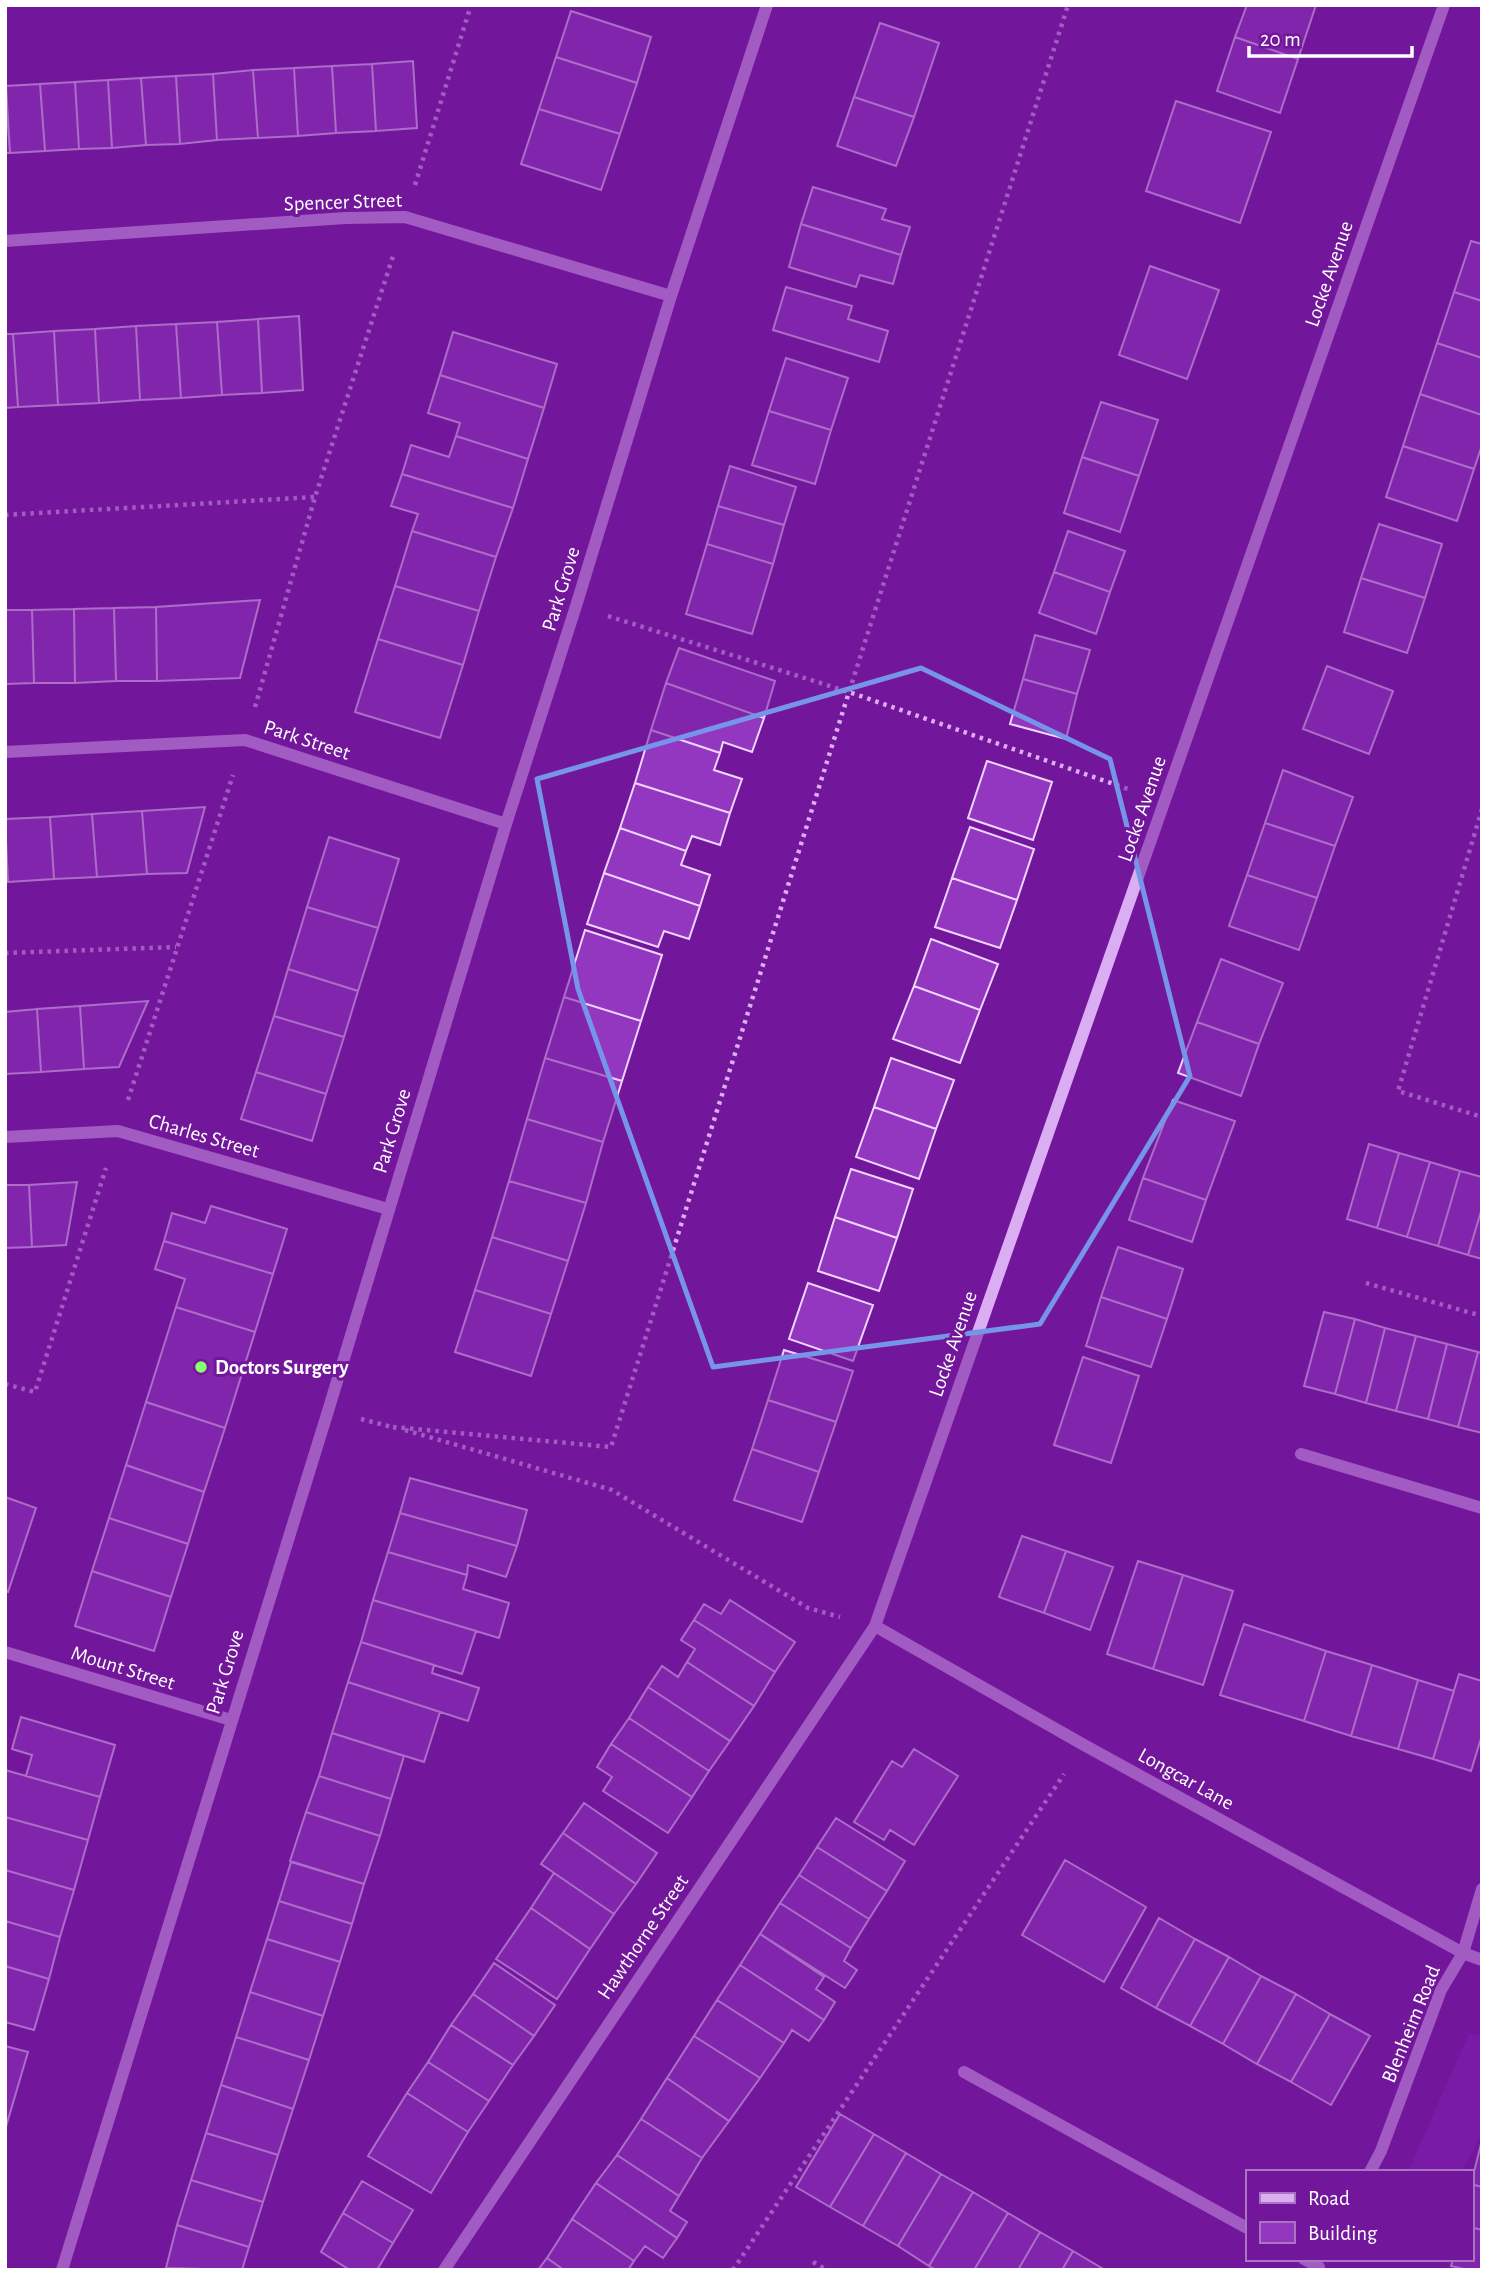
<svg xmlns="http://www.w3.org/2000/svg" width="1487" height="2275" viewBox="0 0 1487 2275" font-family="'Alegreya Sans',sans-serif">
<rect width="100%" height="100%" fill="#72179b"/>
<path fill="#8420b5" d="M1469,2034L1482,2036V2129L1477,2144L1460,2172H1408Z"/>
<path fill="#9337c0" stroke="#efd5fc" stroke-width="2" d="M1247,5H1316L1298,59L1235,37Z
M571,11L651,37L637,83L556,57Z
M880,23L939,43L914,117L854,97Z
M1235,37L1298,59L1280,113L1217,91Z
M556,57L637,83L620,134L539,109Z
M413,61L417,128L376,131L372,64Z
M372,64L376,131L336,133L332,66Z
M332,66L336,133L298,136L294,68Z
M294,68L298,136L258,138L253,70Z
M253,70L258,138L217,140L213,74Z
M213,74L217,140L180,144L176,76Z
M176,76L180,144L146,145L141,78Z
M141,78L146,145L112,148L108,80Z
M108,80L112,148L79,149L75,82Z
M75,82L79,149L45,151L40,84Z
M40,84L45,151L10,153L6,86Z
M5,86L10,153H5Z
M854,97L914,117L896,166L837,146Z
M1176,101L1271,132L1240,223L1146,191Z
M539,109L620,134L601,190L521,164Z
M813,187L886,209L882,219L910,227L901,255L801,224Z
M801,224L901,255L893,284L860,275L856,287L789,267Z
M1471,241L1482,244V301L1454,292Z
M1150,266L1219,290L1187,379L1119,355Z
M786,287L852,306L848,319L888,331L879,362L773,330Z
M1454,292L1482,301V358L1437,343Z
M299,316L303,390L262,393L258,319Z
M258,319L262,393L222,395L217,322Z
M217,322L222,395L181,398L176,324Z
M176,324L181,398L140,400L136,326Z
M136,326L140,400L99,403L95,329Z
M95,329L99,403L58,405L54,331Z
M54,331L58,405L18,407L13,334Z
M453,332L557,364L544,408L440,375Z
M5,334H13L18,407L5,408Z
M1437,343L1482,358V415L1420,394Z
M786,358L848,378L831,430L769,411Z
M440,375L544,408L528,459L456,436L460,423L428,413Z
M1420,394L1482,415V445L1474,469L1403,446Z
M1101,402L1158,420L1139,476L1082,457Z
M769,411L831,430L815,484L752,465Z
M456,436L528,459L513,508L402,474L411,445L449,457Z
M1403,446L1474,469L1457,521L1386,497Z
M1082,457L1139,476L1120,532L1064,513Z
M730,466L796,487L784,525L718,506Z
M402,474L513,508L496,557L412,531L418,514L391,506Z
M718,506L784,525L773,564L707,544Z
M1379,524L1442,544L1425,598L1361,578Z
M412,531L496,557L479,611L395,586Z
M1068,531L1125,551L1110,592L1054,572Z
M707,544L773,564L752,634L686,614Z
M1054,572L1110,592L1096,634L1039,613Z
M1361,578L1425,598L1407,653L1344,632Z
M395,586L479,611L463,665L378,639Z
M260,600L240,678L157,681L156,607Z
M156,607L157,681H116L114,608Z
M114,608L116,681L75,683L74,609Z
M74,609L75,683H34L32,610Z
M5,610H32L34,683L5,684Z
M1035,635L1090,650L1077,694L1023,679Z
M378,639L463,665L440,738L355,712Z
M679,648L775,681L764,718L666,683Z
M1327,666L1393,691L1369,754L1303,729Z
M1023,679L1077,694L1066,739L1010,724Z
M666,683L764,718L752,752L723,742L720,753L651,730Z
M651,730L720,753L714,770L742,779L730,813L635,783Z
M987,761L1052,782L1033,840L968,818Z
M1283,770L1353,797L1335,846L1265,823Z
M635,783L730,813L720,845L692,836L686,851L620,828Z
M205,807L187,873L147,874L142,811Z
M142,811L147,874L97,877L92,814Z
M92,814L97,877L54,879L50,817Z
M50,817L54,879L8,882L5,819Z
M1265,823L1335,846L1317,898L1247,875Z
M970,827L1034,849L1017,900L952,878Z
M620,828L686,851L681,865L710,875L700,906L604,873Z
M329,837L399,859L378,928L307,907Z
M604,873L700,906L689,939L664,931L658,947L587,924Z
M1247,875L1317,898L1299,950L1229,926Z
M952,878L1017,900L1000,948L935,927Z
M307,907L378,928L358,991L288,969Z
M585,930L662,955L641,1021L564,997Z
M931,939L998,964L980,1010L914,986Z
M1221,959L1283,983L1259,1044L1197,1022Z
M288,969L358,991L344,1037L274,1016Z
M914,986L980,1010L960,1063L893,1039Z
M564,997L641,1021L622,1081L545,1058Z
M148,1001L119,1067L84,1069L80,1006Z
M80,1006L84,1069L41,1072L37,1009Z
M37,1009L41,1072L5,1074V1012Z
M274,1016L344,1037L326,1094L256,1072Z
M1197,1022L1259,1044L1241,1096L1178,1073Z
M545,1058L622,1081L603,1142L527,1119Z
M891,1058L954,1080L936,1129L874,1107Z
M256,1072L326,1094L312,1141L241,1119Z
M1173,1100L1235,1121L1206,1200L1143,1178Z
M874,1107L936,1129L919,1179L856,1157Z
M527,1119L603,1142L586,1203L509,1181Z
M1369,1144L1399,1153L1377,1228L1347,1219Z
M1399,1153L1430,1162L1407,1237L1377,1228Z
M1430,1162L1460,1171L1438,1246L1407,1237Z
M851,1169L913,1189L897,1238L835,1217Z
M1460,1171L1482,1177V1208L1468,1255L1438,1246Z
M1143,1178L1206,1200L1192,1242L1129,1220Z
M509,1181L586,1203L568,1261L492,1237Z
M77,1182L66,1245L32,1247L29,1185Z
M5,1185H29L32,1247L5,1248Z
M211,1206L287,1229L273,1274L164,1241L172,1213L205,1223Z
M1482,1208V1259L1468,1255Z
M835,1217L897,1238L879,1291L818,1271Z
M492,1237L568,1261L551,1314L475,1290Z
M164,1241L273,1274L255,1332L176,1307L185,1279L155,1269Z
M1118,1247L1183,1269L1167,1319L1101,1297Z
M808,1283L873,1305L853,1361L789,1339Z
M475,1290L551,1314L531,1376L455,1352Z
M1101,1297L1167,1319L1151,1367L1086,1346Z
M176,1307L255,1332L225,1428L146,1402Z
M1324,1312L1355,1319L1335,1394L1304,1386Z
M1355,1319L1385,1328L1366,1403L1335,1394Z
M1385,1328L1416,1336L1396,1411L1366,1403Z
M1416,1336L1447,1344L1428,1419L1396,1411Z
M1447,1344L1478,1352L1458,1427L1428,1419Z
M784,1350L853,1371L836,1422L768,1400Z
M1478,1352L1482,1353V1433L1458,1427Z
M1083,1357L1139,1376L1111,1463L1054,1445Z
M768,1400L836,1422L819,1472L752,1449Z
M146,1402L225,1428L204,1492L126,1465Z
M752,1449L819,1472L802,1522L734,1500Z
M126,1465L204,1492L188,1544L109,1518Z
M410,1478L527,1510L517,1546L400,1513Z
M5,1497L36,1508L8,1592L5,1591Z
M400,1513L517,1546L506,1577L468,1565L467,1575L388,1552Z
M109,1518L188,1544L171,1597L92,1571Z
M1022,1536L1066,1551L1044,1613L999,1597Z
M1066,1551L1113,1567L1090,1630L1044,1613Z
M388,1552L467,1575L463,1589L509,1603L499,1638L373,1600Z
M1138,1561L1183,1575L1153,1669L1107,1654Z
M92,1571L171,1597L154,1651L75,1626Z
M1183,1575L1233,1591L1203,1685L1153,1669Z
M373,1600L476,1631L462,1674L361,1642Z
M730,1600L795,1642L775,1672L694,1620L704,1604L721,1614Z
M694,1620L775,1672L754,1706L687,1662L695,1649L681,1640Z
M1244,1624L1326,1651L1304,1721L1220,1695Z
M361,1642L434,1665L432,1673L479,1688L468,1721L348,1682Z
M1326,1651L1372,1665L1351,1736L1304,1721Z
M687,1662L754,1706L730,1741L648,1687L662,1666L678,1677Z
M1372,1665L1418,1680L1398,1749L1351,1736Z
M1459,1674L1482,1681V1735L1471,1771L1433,1759Z
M1418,1680L1454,1691L1433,1759L1398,1749Z
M348,1682L440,1712L424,1762L332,1733Z
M648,1687L730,1741L709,1771L629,1718Z
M21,1717L115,1745L100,1797L26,1776L32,1755L12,1749Z
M629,1718L709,1771L692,1797L611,1744Z
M332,1733L404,1756L391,1799L319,1776Z
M611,1744L692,1797L668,1833L603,1791L612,1777L597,1767Z
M914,1749L958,1776L914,1845L890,1830L884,1840L854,1822L892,1761L902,1767Z
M5,1770L100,1797L88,1840L5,1817Z
M319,1776L391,1799L380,1836L306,1812Z
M584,1803L657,1853L636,1884L563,1833Z
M306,1812L380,1836L364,1884L290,1861Z
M5,1817L88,1840L74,1890L5,1870Z
M836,1818L905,1861L887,1891L817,1847Z
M563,1833L636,1884L614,1914L541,1864Z
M817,1847L887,1891L869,1919L799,1875Z
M1065,1860L1146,1907L1104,1982L1022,1935Z
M291,1862L364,1884L352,1924L279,1901Z
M5,1870L74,1890L60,1937L5,1921Z
M554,1873L614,1914L590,1949L531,1908Z
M799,1875L869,1919L851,1948L780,1903Z
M279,1901L352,1924L340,1962L267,1939Z
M780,1903L851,1948L844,1961L857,1970L845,1988L760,1934Z
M531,1908L590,1949L557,1999L496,1959Z
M1159,1918L1195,1939L1156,2008L1121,1988Z
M5,1921L60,1937L49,1979L5,1966Z
M760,1934L824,1977L816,1989L835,2002L824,2020L740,1965Z
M267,1939L340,1962L323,2016L250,1992Z
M1195,1939L1229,1957L1190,2026L1156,2008Z
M1229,1957L1261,1976L1223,2044L1190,2026Z
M494,1963L555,2005L534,2036L473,1994Z
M740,1965L824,2020L809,2041L792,2030L784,2043L717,2000Z
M5,1966L49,1979L34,2030L5,2022Z
M1261,1976L1296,1994L1257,2064L1223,2044Z
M250,1992L323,2016L309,2060L236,2037Z
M473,1994L534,2036L513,2065L451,2025Z
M1296,1994L1330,2014L1291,2082L1257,2064Z
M717,2000L784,2043L760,2078L694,2036Z
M1330,2014L1370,2036L1331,2105L1291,2082Z
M451,2025L513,2065L489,2101L428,2062Z
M694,2036L760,2078L729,2121L667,2078Z
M236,2037L309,2060L293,2109L221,2085Z
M5,2046L28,2052L5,2130Z
M428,2062L489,2101L468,2132L407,2093Z
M667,2078L729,2121L702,2158L641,2119Z
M221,2085L293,2109L278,2155L206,2133Z
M407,2093L468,2132L431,2193L368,2156Z
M840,2114L874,2134L830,2207L796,2187Z
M641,2119L702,2158L679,2196L617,2155Z
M206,2133L278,2155L263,2202L191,2180Z
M874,2134L906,2153L863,2226L830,2207Z
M1481,2144H1482V2187L1471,2184Z
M906,2153L941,2174L898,2246L863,2226Z
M617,2155L679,2196L670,2211L687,2222L677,2238L596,2183Z
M941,2174L973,2192L929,2266L898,2246Z
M191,2180L263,2202L249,2247L177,2225Z
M362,2181L413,2210L393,2243L343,2213Z
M596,2183L677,2238L663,2258L645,2246L634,2261L572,2219Z
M1471,2184L1482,2187V2230L1471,2227Z
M973,2192L1008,2213L974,2270H936L929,2266Z
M343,2213L393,2243L377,2270H350L321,2252Z
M1008,2213L1040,2232L1018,2270H974Z
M572,2219L634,2261L628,2270H564L547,2258Z
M177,2225L249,2247L242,2270L166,2268Z
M1471,2227L1482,2230V2270H1468L1451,2266L1453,2259H1471Z
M1040,2232L1073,2251L1062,2270H1018Z
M1073,2251L1105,2270H1062Z
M547,2258L564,2270H538Z"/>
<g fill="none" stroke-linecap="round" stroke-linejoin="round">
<path stroke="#dbadf2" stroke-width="4.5" stroke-dasharray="3.5 5" stroke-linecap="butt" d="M415,185L471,5
M5,515L315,497
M608,616L849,692L1131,790
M255,707L315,497L394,253
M1482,809L1398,1091L1482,1117
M5,953L176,947
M128,1100L233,775
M1366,1283L1482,1316
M5,1384L35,1392L106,1168
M361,1419L396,1428
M393,1427L611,1447L849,692L1068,5
M405,1430L612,1490L808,1608L840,1617
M813,2262L827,2270
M733,2270L1064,1774"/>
<path stroke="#dbadf2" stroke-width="12" d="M5,241L345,218L405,217L671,296
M5,752L245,740L506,824
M5,1137L118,1131L388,1209
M1301,1454L1482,1508
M875,1626L1084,1745L1463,1953L1482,1960
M5,1652L231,1720
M964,2072L1247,2228
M1370,2172L1381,2151L1441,1990L1463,1953L1482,1889
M1304,2259L1319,2267
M62,2270L328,1411L506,824L576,606L671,296L767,5
M444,2270L875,1626L1444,5"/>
</g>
<path d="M0 0H1487V2275H0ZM921,668L1110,759L1190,1076L1040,1324L713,1367L578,989L537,779Z" fill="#72179b" fill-opacity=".55" fill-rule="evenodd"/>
<path fill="none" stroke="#7795e8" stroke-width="5" stroke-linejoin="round" d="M921,668L1110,759L1190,1076L1040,1324L713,1367L578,989L537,779Z"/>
<circle fill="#87ff6e" stroke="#72179b" stroke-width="2.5" cx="201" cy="1367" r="7"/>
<g text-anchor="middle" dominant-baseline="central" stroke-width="6" stroke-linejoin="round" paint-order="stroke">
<g font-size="21" fill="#fff" stroke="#72179b">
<text transform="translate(343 202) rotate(-2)">Spencer Street</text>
<text transform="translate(1329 274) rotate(-71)">Locke Avenue</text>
<text transform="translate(561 589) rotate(-73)">Park Grove</text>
<text transform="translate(307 740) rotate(18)">Park Street</text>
<text transform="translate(1142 809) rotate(-71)">Locke Avenue</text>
<text transform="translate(392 1131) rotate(-73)">Park Grove</text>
<text transform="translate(204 1136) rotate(16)">Charles Street</text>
<text transform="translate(953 1344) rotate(-71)">Locke Avenue</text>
<text transform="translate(123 1668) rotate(17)">Mount Street</text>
<text transform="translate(225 1672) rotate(-73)">Park Grove</text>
<text transform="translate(1186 1779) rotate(29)">Longcar Lane</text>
<text transform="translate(643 1937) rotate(-56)">Hawthorne Street</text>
<text transform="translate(1411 2024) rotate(-68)">Blenheim Road</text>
</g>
<g font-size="21" font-weight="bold" fill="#fff" stroke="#72179b" text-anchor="start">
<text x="215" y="1367">Doctors Surgery</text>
</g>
</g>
<rect width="1487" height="2275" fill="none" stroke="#ffffff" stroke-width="14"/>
<rect x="1246" y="2170" width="228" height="91" fill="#72179b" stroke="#aa74c3" stroke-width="2"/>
<rect x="1260" y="2193" width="35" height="10" fill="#dbadf2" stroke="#aa74c3" stroke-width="2"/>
<text x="1308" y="2205" font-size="21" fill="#ffffff">Road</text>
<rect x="1260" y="2222" width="35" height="21" fill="#9337c0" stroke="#aa74c3" stroke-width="2"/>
<text x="1308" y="2240" font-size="21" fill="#ffffff">Building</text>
<path d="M1249 46v10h163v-10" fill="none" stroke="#ffffff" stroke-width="3.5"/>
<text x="1260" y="46" font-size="21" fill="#ffffff" stroke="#72179b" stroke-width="5" paint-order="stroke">20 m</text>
</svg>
